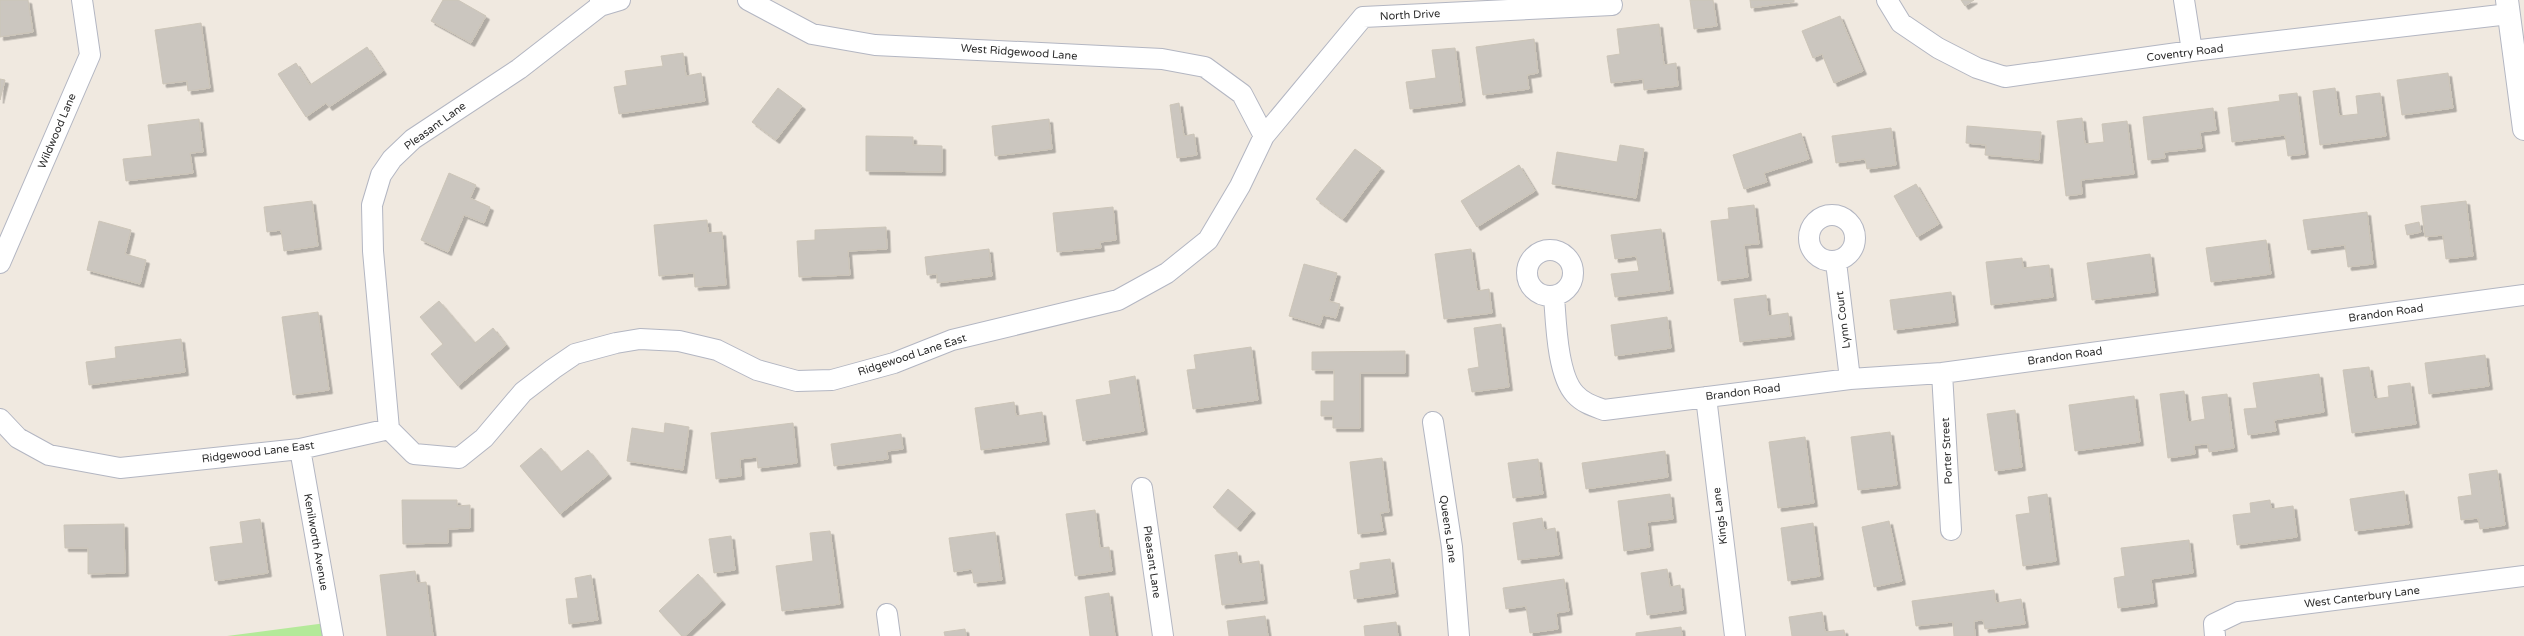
<svg xmlns="http://www.w3.org/2000/svg" width="2524" height="636" viewBox="0 0 2524 636" font-family="'Varela Round',sans-serif">
<defs>
<filter id="shadow"><feDropShadow dx="3.5" dy="3.5" stdDeviation="0" flood-color="#0004"/></filter>
</defs>
<rect width="100%" height="100%" fill="#f0e9e0"/>
<path fill="#b4e999" d="M326,623L328,636H227Z"/>
<path fill="#cbc6bf" stroke="#ccc5b8" filter="url(#shadow)" d="M0,0H28L33,32L0,37Z
M443,0H458L486,16L471,43L431,21Z
M1690,0H1713L1717,26L1694,29Z
M1750,0H1794V2L1751,8Z
M1961,0H1974L1965,6Z
M1840,16L1863,71L1834,83L1822,54L1813,58L1802,31Z
M201,23L210,88L188,91L187,81L163,84L155,30Z
M1659,24L1664,65L1676,63L1678,86L1644,90L1643,79L1611,83L1607,56L1620,54L1617,29Z
M1534,39L1538,73L1527,75L1529,89L1483,95L1476,47Z
M367,47L383,71L329,107L326,103L306,117L278,74L296,63L310,85Z
M1455,48L1462,102L1410,109L1406,82L1436,78L1432,50Z
M683,53L686,76L701,73L705,101L619,114L614,87L627,85L625,71L663,66L661,56Z
M2448,73L2453,108L2402,115L2397,80Z
M0,79L5,80L0,100Z
M778,88L802,106L776,140L752,122Z
M2335,88L2339,116L2358,114L2356,96L2380,93L2386,136L2320,145L2313,91Z
M2297,93L2305,154L2288,156L2285,135L2232,142L2228,108L2280,101L2279,95Z
M1179,103L1184,136L1194,134L1197,155L1177,158L1170,105Z
M2213,108L2216,130L2200,132L2202,148L2164,152L2165,158L2148,160L2143,117Z
M2082,118L2085,144L2104,142L2102,124L2127,121L2134,174L2081,180L2082,194L2066,196L2057,121Z
M199,119L203,152L190,153L193,173L126,181L123,159L152,156L148,125Z
M1049,119L1052,149L995,156L992,126Z
M1967,126L2041,132L2039,160L1985,155L1986,145L1966,143Z
M1891,128L1896,165L1867,169L1865,159L1836,163L1832,136Z
M1801,133L1809,159L1764,173L1767,182L1744,189L1733,155Z
M866,136L913,137V145L942,146V172L866,171Z
M1620,145L1644,149L1636,198L1552,184L1557,152L1617,162Z
M1355,149L1381,168L1343,219L1316,199Z
M1519,165L1535,191L1477,227L1461,201Z
M449,173L476,185L470,198L490,207L484,223L464,215L448,252L421,240Z
M1916,184L1939,224L1917,237L1894,196Z
M312,201L318,246L284,251L281,230L267,232L264,207Z
M2466,201L2473,256L2446,259L2443,235L2425,237L2421,206Z
M1754,205L1759,244L1744,245L1748,277L1718,281L1711,221L1729,219L1728,208Z
M1113,207L1116,240L1100,242L1101,248L1057,252L1053,213Z
M2367,212L2373,264L2348,267L2345,245L2308,250L2303,220Z
M707,220L708,233L722,232L726,285L695,287L694,273L659,276L654,225Z
M99,221L131,230L125,254L146,260L140,284L87,270Z
M2419,222L2421,232L2407,235L2405,225Z
M886,227L887,249L848,251L850,275L799,277L797,241L815,240V230Z
M1661,229L1670,290L1615,297L1611,274L1639,271L1636,256L1615,259L1611,235Z
M2266,240L2271,274L2211,282L2206,248Z
M989,249L992,276L937,283V274L927,275L925,257Z
M1471,249L1477,291L1489,289L1492,313L1444,319L1435,254Z
M2150,254L2155,292L2092,300L2087,263Z
M2022,258L2023,268L2049,265L2053,297L1991,305L1986,262Z
M1304,264L1337,273L1329,301L1340,304L1336,318L1323,315L1320,325L1289,316Z
M1951,292L1955,322L1894,330L1890,300Z
M1766,295L1768,316L1788,313L1791,336L1740,342L1734,299Z
M439,301L475,343L493,328L506,345L458,386L431,354L443,344L420,317Z
M318,312L329,390L293,395L282,317Z
M1667,317L1671,348L1615,356L1611,325Z
M1501,324L1509,387L1472,392L1468,369L1479,367L1474,328Z
M181,339L185,372L89,385L86,362L116,358L115,347Z
M1251,347L1258,400L1193,409L1187,370L1196,369L1194,355Z
M1405,351V373H1360V428H1333V416H1321V401H1334V370H1312V352Z
M2485,355L2489,386L2429,394L2425,363Z
M2369,367L2374,399L2389,397L2388,386L2410,383L2416,424L2352,433L2343,370Z
M2319,374L2324,412L2274,420L2276,431L2248,435L2244,409L2257,408L2253,383Z
M1135,376L1144,431L1083,441L1076,400L1111,394L1109,381Z
M2184,391L2188,422L2205,419L2202,397L2227,394L2234,448L2209,452L2208,444L2194,445L2195,454L2168,458L2160,394Z
M2134,396L2140,442L2075,451L2069,405Z
M1014,402L1016,416L1042,412L1046,441L981,450L975,408Z
M2015,410L2022,467L1995,471L1987,414Z
M665,423L689,427L683,470L627,461L632,428L664,433Z
M793,423L797,463L758,468L757,457L740,459L741,476L716,479L711,433Z
M1890,432L1897,485L1858,490L1851,437Z
M901,434L903,449L887,451L888,459L834,466L831,444Z
M1805,437L1814,503L1778,508L1769,442Z
M541,448L561,472L588,450L608,475L560,514L520,466Z
M1665,451L1668,477L1586,489L1582,463Z
M1382,458L1389,512L1380,513L1383,531L1358,534L1350,462Z
M1538,459L1543,494L1513,498L1508,463Z
M2497,470L2505,525L2480,529L2478,518L2461,520L2458,497L2472,495L2469,474Z
M1228,489L1252,510L1237,528L1213,507Z
M2404,491L2409,524L2355,531L2350,499Z
M1670,494L1673,519L1647,522L1650,547L1624,551L1618,501Z
M2047,494L2056,561L2023,566L2016,515L2030,513L2028,497Z
M402,500H457V506L470,505V528L448,529V543L403,544Z
M2270,500L2271,509L2293,506L2297,537L2237,545L2233,515L2251,513L2250,503Z
M1095,510L1100,548L1109,547L1112,571L1075,576L1066,514Z
M1542,518L1544,530L1555,528L1559,555L1518,560L1513,523Z
M260,519L268,573L215,581L210,547L243,543L240,522Z
M1889,521L1902,581L1874,587L1862,527Z
M1813,523L1820,576L1788,581L1781,528Z
M124,524L125,573L88,574V548H65L64,525Z
M830,531L840,604L782,611L776,566L813,561L810,533Z
M995,532L1002,580L974,583L972,569L954,572L949,538Z
M731,536L735,570L714,573L709,539Z
M2189,540L2193,573L2151,579L2154,603L2118,608L2114,578L2125,576L2121,548Z
M1237,552L1239,564L1259,561L1264,600L1222,605L1215,555Z
M1390,559L1395,593L1354,599L1350,571L1360,569V563Z
M1667,569L1670,587L1680,585L1683,610L1647,615L1641,573Z
M415,571L417,583L426,582L433,636H387L380,575Z
M698,574L722,601L685,636H682L659,611Z
M591,575L598,620L569,624L566,599L578,598L575,578Z
M1564,579L1569,611L1556,613L1558,629L1530,633L1526,606L1506,609L1503,588Z
M1994,590L1996,603L2021,599L2025,624L1985,629L1983,620L1974,621L1975,636H1954L1953,622L1916,626L1912,601Z
M1109,593L1115,636H1090L1085,597Z
M1822,612L1825,632L1844,630L1845,636H1792L1789,617Z
M1265,616L1268,636H1229L1227,621Z
M1396,622L1398,636H1365L1364,626Z
M1681,627L1682,636H1636V633Z
M965,629L966,636H945L944,632Z"/>
<g fill="none" stroke-linecap="round" stroke-linejoin="round">
<defs>
<path id="minor" d="M748,0L812,34L875,45L1162,59L1205,67L1242,94L1264,136
M1887,0L1901,23L1938,48L1977,68L2005,77L2192,51L2509,14
M2184,0L2192,51
M600,6L620,0
M1809 238a23 23 0 1 1 46 0a23 23 0 1 1-46 0Z
M1527 273a23 23 0 1 1 46 0a23 23 0 1 1-46 0Z
M1836,262L1850,379
M0,263L90,55L82,0
M1554,296C1556,321 1557,375 1575,394C1583,403 1593,406 1604,410L1850,379L1942,373L2524,295
M1942,373L1951,530
M1706,397L1735,636
M0,419L18,438L49,455L120,468L300,449L389,429L414,454L459,458L484,438L523,392L553,369L575,354L616,343L640,339L679,341L717,350L757,370L797,381L832,380L894,363L952,340L1118,300L1167,273L1208,240L1240,186L1264,136L1363,17L1612,5
M1433,422L1452,547L1459,636
M389,429L373,251L372,205L381,175L392,159L413,139L519,69L600,6V0
M300,449L333,636
M1142,488L1163,636
M887,614L890,636
M2215,636L2214,624L2239,612L2524,576"/>
<path id="tertiary" d="M2507,0L2524,129"/>
</defs>
<use href="#minor" stroke="#b3b6c2" stroke-width="22"/>
<use href="#tertiary" stroke="#b3b6c2" stroke-width="24"/>
<use href="#minor" stroke="#fff" stroke-width="20"/>
<use href="#tertiary" stroke="#fff" stroke-width="22"/>
</g>
<g text-anchor="middle" dominant-baseline="central" stroke-width="3" stroke-linejoin="round" paint-order="stroke">
<g font-size="11" fill="#2e2e2e" stroke="#fff">
<text transform="translate(1410 15) rotate(-3)">North Drive</text>
<text transform="translate(1019 52) rotate(4)">West Ridgewood Lane</text>
<text transform="translate(2185 53) rotate(-7)">Coventry Road</text>
<text transform="translate(435 126) rotate(-36)">Pleasant Lane</text>
<text transform="translate(57 131) rotate(-67)">Wildwood Lane</text>
<text transform="translate(2386 313) rotate(-8)">Brandon Road</text>
<text transform="translate(1843 320) rotate(-97)">Lynn Court</text>
<text transform="translate(912 355) rotate(-18)">Ridgewood Lane East</text>
<text transform="translate(2065 356) rotate(-8)">Brandon Road</text>
<text transform="translate(1743 392) rotate(-7)">Brandon Road</text>
<text transform="translate(1947 451) rotate(-93)">Porter Street</text>
<text transform="translate(258 452) rotate(-7)">Ridgewood Lane East</text>
<text transform="translate(1720 516) rotate(-97)">Kings Lane</text>
<text transform="translate(1448 529) rotate(82)">Queens Lane</text>
<text transform="translate(316 542) rotate(80)">Kenilworth Avenue</text>
<text transform="translate(1152 562) rotate(82)">Pleasant Lane</text>
<text transform="translate(2362 597) rotate(-7)">West Canterbury Lane</text>
</g>
</g>
</svg>
